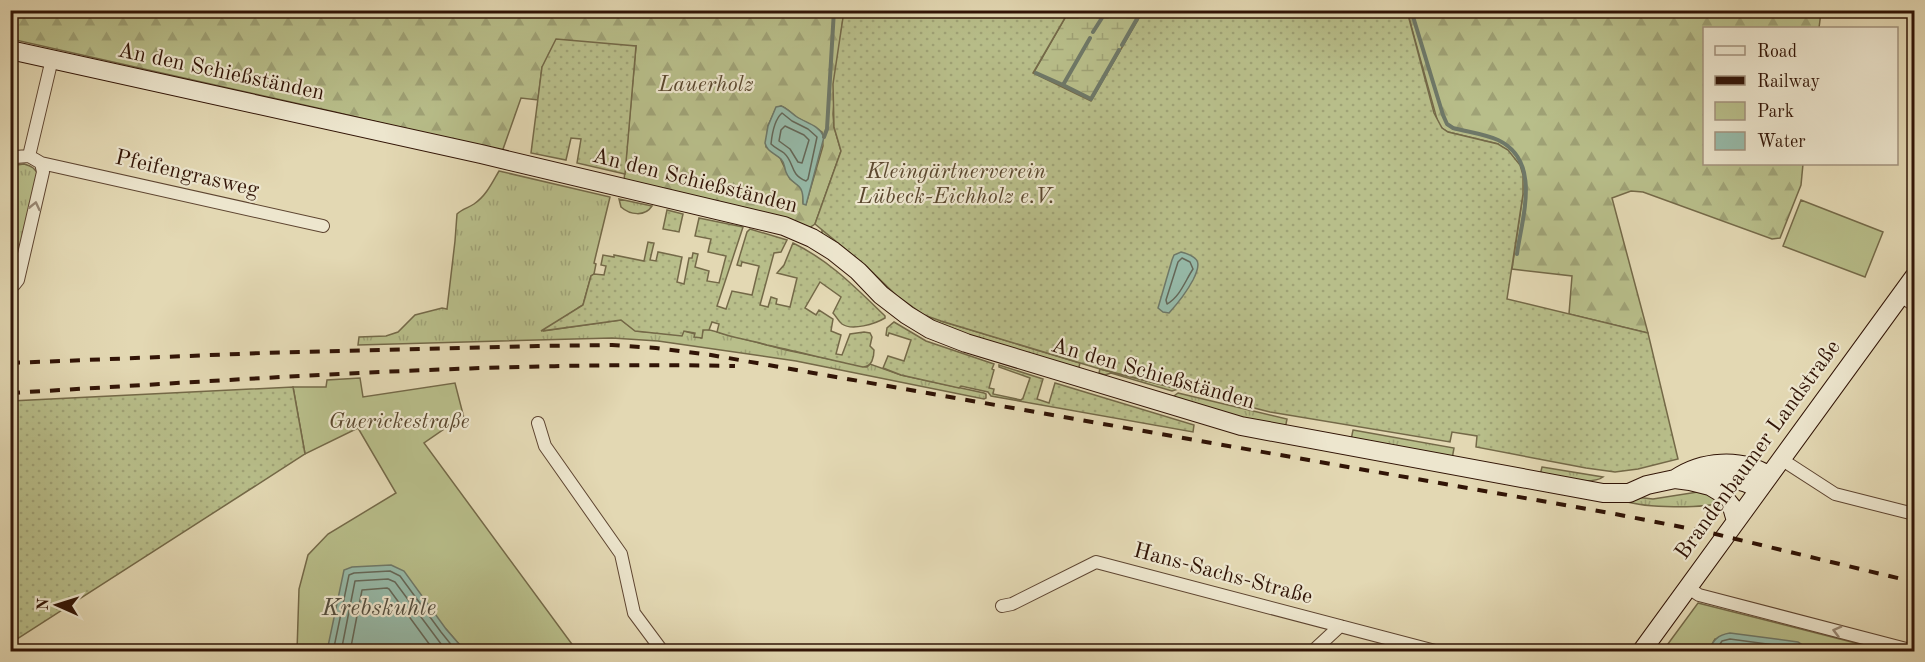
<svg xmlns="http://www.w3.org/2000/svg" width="1925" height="662" viewBox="0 0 1925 662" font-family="'Old Standard TT',serif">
<defs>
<pattern id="grass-tufts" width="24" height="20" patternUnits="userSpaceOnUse" patternTransform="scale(1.5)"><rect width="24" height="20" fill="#b8be8a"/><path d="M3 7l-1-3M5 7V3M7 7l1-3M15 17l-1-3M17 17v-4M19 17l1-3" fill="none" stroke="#9fa276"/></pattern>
<pattern id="forest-firs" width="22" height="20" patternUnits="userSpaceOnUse" patternTransform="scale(1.5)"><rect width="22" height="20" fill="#b8be8a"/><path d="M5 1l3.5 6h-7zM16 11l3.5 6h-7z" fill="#9fa276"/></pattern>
<pattern id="wetland-marsh" width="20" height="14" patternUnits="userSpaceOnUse" patternTransform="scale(1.5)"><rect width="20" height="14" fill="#b8be8a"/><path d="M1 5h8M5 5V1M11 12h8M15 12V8" fill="none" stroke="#9fa276"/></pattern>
<pattern id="garden-dots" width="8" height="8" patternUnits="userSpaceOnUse" patternTransform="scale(1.5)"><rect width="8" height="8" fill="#b8be8a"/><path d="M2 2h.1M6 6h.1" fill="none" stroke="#9fa276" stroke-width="1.8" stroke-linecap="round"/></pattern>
</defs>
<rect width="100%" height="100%" fill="#e3d8b3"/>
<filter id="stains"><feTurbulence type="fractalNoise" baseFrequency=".00333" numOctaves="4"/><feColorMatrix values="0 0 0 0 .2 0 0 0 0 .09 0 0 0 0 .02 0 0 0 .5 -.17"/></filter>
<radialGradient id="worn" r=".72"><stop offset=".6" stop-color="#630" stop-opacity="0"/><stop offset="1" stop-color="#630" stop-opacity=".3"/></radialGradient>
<path fill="url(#grass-tufts)" stroke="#746948" stroke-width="1.5" d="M24,164C31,166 36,168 38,176L13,278L11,280V178L14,169L17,165Z
M499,171L610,197L594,263L596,264L594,274L591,276L583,305L543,331L621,320L636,331L681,335L684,331L695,334L701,338L703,330L706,329L786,350L867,367L870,364L901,375L984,393L986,394V398L984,399L796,361L658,341L612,338L358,345L359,337L386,336L398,332L415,315L442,308L447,309L455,241L457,214C462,209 468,208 474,204C486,196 492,183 499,171Z
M619,199L652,206C645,217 630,215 621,207Z
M822,229L867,267L896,295L941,321L1080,363L1078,371L944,327L908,307L822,236Z
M1100,369L1178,389L1172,391L1111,373L1105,375L1099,373Z
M1178,393L1287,419L1285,429L1176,401L1174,396Z
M1353,430L1454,448L1452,459L1351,440Z
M1542,467L1603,477C1591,486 1556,477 1540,475Z
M1704,491L1724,502C1702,509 1646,508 1624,501L1635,497L1653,499Z"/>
<path fill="url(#forest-firs)" stroke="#746948" stroke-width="1.5" fill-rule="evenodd" d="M11,10L844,11L839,49L833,114L834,127L841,151L815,224L809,228L624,181L636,46L542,67L538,100L521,98L502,152L335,112L11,39ZM781,106C787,108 791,113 796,117C805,122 814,126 822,132L823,146L806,204L803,203V192L801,187L790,179L780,158L766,147L768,126L776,108Z
M1407,11H1819L1821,12L1819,28H1704V164H1803L1801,185L1780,238L1772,239L1643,192L1631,191L1612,198L1648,333L1569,314L1572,276L1512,269L1523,194L1498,144L1448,132L1442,128L1438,123Z"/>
<path fill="url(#wetland-marsh)" stroke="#746948" stroke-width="1.5" d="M1069,11H1143L1092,101L1033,74Z"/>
<path fill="#b8be8a" stroke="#746948" stroke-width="1.5" d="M1801,200L1883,232L1865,277L1783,246Z
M360,378L363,397L455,383L464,418L453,423L424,443L577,651H465L446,629L328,645L327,651H297L299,589L308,555L328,534L396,493L358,428L305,454L293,387H326L327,380Z
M1698,603L1883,650V652L1812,651L1811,649L1715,639L1708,651L1662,652Z"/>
<path fill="url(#garden-dots)" stroke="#746948" stroke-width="1.5" d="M1251,10L1407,11L1434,113L1442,128L1448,132L1498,144L1508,150L1520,165L1523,175V194L1507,299L1648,333L1678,459L1638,469L1615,472L1586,468L1476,447L1477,436L1452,432L1450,442L1270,412L1100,369L941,321L924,315L896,295L867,267L815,224L841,151L834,127L833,84L844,11H1069L1033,73L1091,101L1143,11H1247L1249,16Z
M556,39L636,46L625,174L577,163L581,139L571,138L566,160L531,153L542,67Z
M667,210L683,214L679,232L663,229Z
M699,218L743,227L717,306L726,309L732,291L752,295L759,266L742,262L741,266L737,265L747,232L750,229L787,240L781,252L774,253L760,305L768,307L771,297L777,299L776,304L790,307L797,278L777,273L784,265L793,243C829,260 856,288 885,316V318C875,324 852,331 842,324C838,321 836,316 833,313L841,297L820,282L805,308L816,315L819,310L833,319L831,331L841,335L836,354L842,355L850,334L864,332L870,333L872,337L870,346L874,350C874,357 872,367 863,367C830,360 799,352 767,345C750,340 733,338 717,332L719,324L712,322L709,330H703L702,338L694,337L695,333L684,331L682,336L635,331L621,320L541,331L583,305L591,276L594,274L604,275L606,266L601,265L603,255L614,257V255L644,261L648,242L654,243L650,260L656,261L658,252L682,257L677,282L684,284L689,258H692L693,253L698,254L695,267L709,271L707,281L719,283L726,256L708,252L711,239L695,236Z
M894,322L926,341L994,364L992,369L994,370L989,388L994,389L993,394L1021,400L1023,398L1030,378L999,367V365L1043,379L1037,399L1049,403L1055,383L1194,425L1193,432L991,396L988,392L961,386L959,388L901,375L883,368L888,356L904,361L911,340L889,333L888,336L886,335L887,328Z
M293,387L305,454L11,643V401Z"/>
<path fill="#96baa9" stroke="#6e7868" stroke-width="1.5" d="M781,106C787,108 791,113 797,117C806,123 819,125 824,137L806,205L803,204C804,179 792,188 786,172C784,167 785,163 781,159C775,153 767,152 765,143L768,126L776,107Z
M1181,252C1201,257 1201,264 1193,280C1186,293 1179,302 1169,313L1163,312L1158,308L1172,260L1174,255Z
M391,565L404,571L446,629L465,651H327L344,570L352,567Z
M1730,633L1798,642L1812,651H1708C1714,640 1717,635 1730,633Z"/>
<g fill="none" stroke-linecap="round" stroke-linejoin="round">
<path stroke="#646758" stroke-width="1.5" d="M782,113L792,121L808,129L817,137L808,179L806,181C789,174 795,163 784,153C780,150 775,148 771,144C772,134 774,120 782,113Z
M785,126L804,135L809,140L802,163L798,162L790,149L779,141L781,130Z
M1182,258L1190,262L1193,269C1185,281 1180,297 1167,304L1166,300L1178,262Z
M333,652L349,575L354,573L390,571L400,576L441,632L457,652
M341,652L355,581L388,579L395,582L447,652
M350,652L362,590L387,588L389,589L435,652
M1715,652L1722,641L1730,639L1796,648L1802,652"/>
<path stroke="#6e7868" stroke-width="4" d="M1411,10L1443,115L1447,124L1453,128C1468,132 1484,134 1498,140C1542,161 1522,217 1517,254
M1093,32L1107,10
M1122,45L1142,10
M1036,73L1063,85L1090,38
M1063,85L1091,99L1119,50
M824,137L827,129L834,10"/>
<defs>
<path id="street" d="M29,156L52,59
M41,163L323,226
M10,164L15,157L29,156L41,163L43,172L18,280L14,285L10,287
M1901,296L1914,305
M538,423L545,446L621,554L634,613L663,652
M1781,459L1835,494L1914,514
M1687,587L1699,595L1914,651
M1002,606L1012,604L1096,562L1439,652
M1312,652L1340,626"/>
<path id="secondary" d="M10,50L481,154L784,226L812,238L833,251L858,271L881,295L907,315L930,329L966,343L1241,426L1603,493H1629L1647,485L1675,479L1690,481L1710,486L1720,492L1732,507L1736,521
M1675,479C1701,461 1741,457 1769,476
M1700,480C1722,478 1740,477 1759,489
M1641,652L1914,277"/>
</defs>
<use href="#street" stroke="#5e4531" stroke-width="14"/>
<use href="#secondary" stroke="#311406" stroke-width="20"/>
<use href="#street" stroke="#ede6ce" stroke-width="12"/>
<use href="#secondary" stroke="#ede6ce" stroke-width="18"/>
<path stroke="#311406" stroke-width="4" stroke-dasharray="10 10" stroke-linecap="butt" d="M10,363L263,353L538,346L612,345L656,348L711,355L1610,513L1707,532L1914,582
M10,393C252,379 493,361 735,366"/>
</g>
<defs><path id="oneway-chevron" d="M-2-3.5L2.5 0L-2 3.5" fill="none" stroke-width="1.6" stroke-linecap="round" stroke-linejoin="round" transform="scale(1.5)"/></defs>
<g stroke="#988874">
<use href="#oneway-chevron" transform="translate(35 206) rotate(-77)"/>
<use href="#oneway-chevron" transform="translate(1837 631) rotate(-165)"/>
</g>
<g text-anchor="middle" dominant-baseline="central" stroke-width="4.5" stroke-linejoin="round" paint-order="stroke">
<g font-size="22" fill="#311406" stroke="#ede6ce">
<text transform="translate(221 72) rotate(12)">An den Schießständen</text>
<text transform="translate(187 174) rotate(13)">Pfeifengrasweg</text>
<text transform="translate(695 181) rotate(14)">An den Schießständen</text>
<text transform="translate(1153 374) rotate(16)">An den Schießständen</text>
<text transform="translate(1758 450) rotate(-54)">Brandenbaumer Landstraße</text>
<text transform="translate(1223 574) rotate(15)">Hans-Sachs-Straße</text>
</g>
<g font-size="22" font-style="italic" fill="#5a472e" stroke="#ede6ce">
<text x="706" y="85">Lauerholz</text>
<text x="956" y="172">Kleingärtnerverein<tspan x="956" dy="25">Lübeck-Eichholz e.V.</tspan></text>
<text x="399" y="422">Guerickestraße</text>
</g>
<g font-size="24" font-style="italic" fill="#544e3f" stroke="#ede6ce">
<text x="379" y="609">Krebskuhle</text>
</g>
</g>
<rect width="1925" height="662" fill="none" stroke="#e3d8b3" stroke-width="36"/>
<rect x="12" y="12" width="1901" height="638" fill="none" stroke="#311406" stroke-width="3"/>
<rect x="18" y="18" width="1889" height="626" fill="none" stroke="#311406" stroke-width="1.5"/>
<rect x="1703" y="27" width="195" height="138" fill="#ede6ce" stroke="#a2927e" stroke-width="1.5"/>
<rect x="1715" y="46" width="30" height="9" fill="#ede6ce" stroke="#a2927e" stroke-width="1.5"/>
<text x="1757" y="57" font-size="18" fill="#311406">Road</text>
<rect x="1715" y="76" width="30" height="9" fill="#311406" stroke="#a2927e" stroke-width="1.5"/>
<text x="1757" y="87" font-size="18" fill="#311406">Railway</text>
<rect x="1715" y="102" width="30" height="18" fill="#b8be8a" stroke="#a2927e" stroke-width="1.5"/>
<text x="1757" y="117" font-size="18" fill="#311406">Park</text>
<rect x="1715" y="132" width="30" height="18" fill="#96baa9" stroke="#a2927e" stroke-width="1.5"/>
<text x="1757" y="147" font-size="18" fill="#311406">Water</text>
<g transform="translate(57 605) rotate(273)" stroke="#ede6ce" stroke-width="4.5" paint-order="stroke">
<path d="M0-4.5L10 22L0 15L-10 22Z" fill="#311406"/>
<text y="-9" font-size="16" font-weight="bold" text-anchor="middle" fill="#311406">N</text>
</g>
<rect width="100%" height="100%" filter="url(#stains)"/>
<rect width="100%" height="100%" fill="url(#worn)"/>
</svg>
